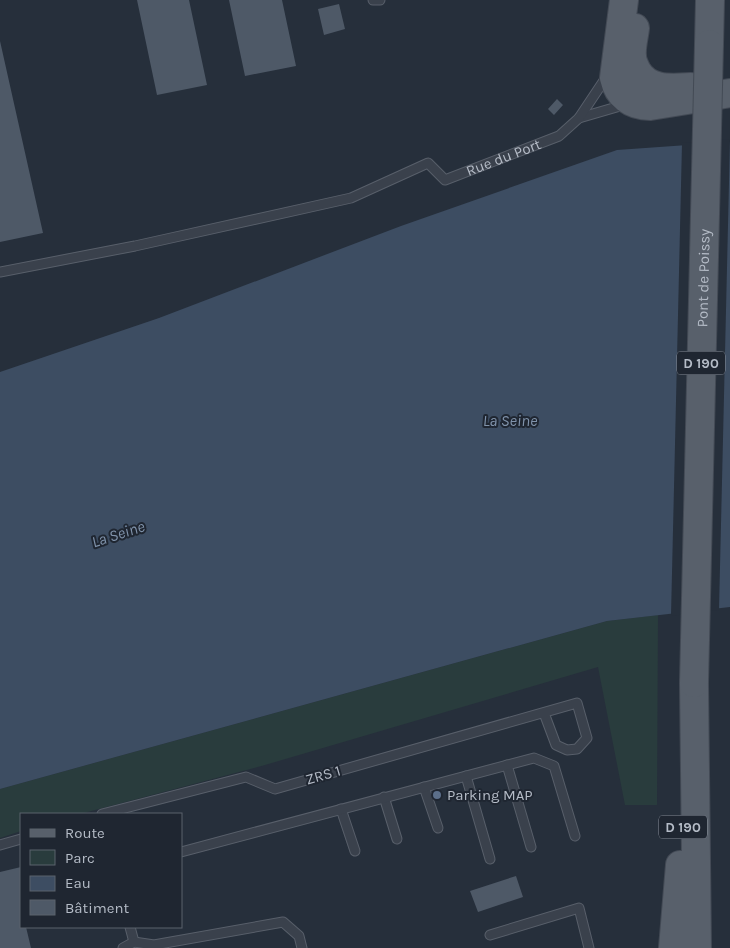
<svg xmlns="http://www.w3.org/2000/svg" width="730" height="948" viewBox="0 0 730 948" font-family="Karla,sans-serif">
<rect width="100%" height="100%" fill="#262f3b"/>
<path fill="#293c3d" d="M658,615L657,805H625L598,667L265,765L80,814H21V831L0,838V789L607,621Z"/>
<path fill="#3d4d62" d="M730,142V607L607,621L0,789V372L159,318L401,226L617,150Z"/>
<path fill="#262f3b" d="M730,139L719,610L671,616L682,143Z"/>
<path fill="#4e5967" d="M137,0H189L207,85L157,95Z
M229,0H282L296,66L245,76Z
M339,4L345,29L324,35L318,9Z
M0,41L43,233L0,242Z
M557,99L563,105L554,115L548,109Z
M21,867V921H20L21,928L26,927L31,948H0V872Z
M516,876L523,897L478,912L470,891Z"/>
<g fill="none" stroke-linecap="round" stroke-linejoin="round">
<defs>
<g id="service">
<path d="M373,0H380"/>
<path d="M579,118L627,104"/>
<path id="s1" d="M0,272L135,246L351,198L428,163L445,180L559,136L579,118L607,76"/>
<path d="M507,765L531,847"/>
<path d="M466,776L490,859"/>
<path d="M424,787L438,828"/>
<path d="M384,797L397,839"/>
<path d="M341,809L355,851"/>
<path d="M102,814L246,777L275,789L577,703L587,738L577,749L567,750L556,745L544,713"/>
<path d="M0,845L21,839"/>
<path d="M181,852L534,758L554,766L575,836"/>
<path d="M130,927L134,942"/>
<path d="M490,935L579,908L589,948"/>
<path d="M123,948L134,942L154,945L283,922L299,936L302,948"/>
</g>
<path id="primary" d="M624,0L614,78C618,96 631,106 650,106L730,93
M635,28C634,37 631,47 632,56C632,61 635,67 637,71C649,91 671,88 691,87
M709,44L710,0
M694,683L697,948
M673,948L680,865"/>
</defs>
<use href="#service" stroke="#585f6a" stroke-width="11"/>
<use href="#primary" stroke="#434a55" stroke-width="30"/>
<use href="#service" stroke="#3a414c" stroke-width="9"/>
<use href="#primary" stroke="#58606b" stroke-width="28"/>
<defs>
<g id="primary-bridge">
<path id="s2" d="M694,683L709,44"/>
</g>
</defs>
<use href="#primary-bridge" stroke="#434a55" stroke-width="30" stroke-linecap="butt"/>
<use href="#primary-bridge" stroke="#58606b" stroke-width="28"/>
</g>
<circle fill="#5c6f8a" stroke="#1f2631" stroke-width="2" cx="437" cy="795" r="5"/>
<g text-anchor="middle" dominant-baseline="central" stroke-width="4" stroke-linejoin="round" paint-order="stroke">
<g fill="#1f2631" stroke="#888f9a" stroke-width="1">
<rect x="677" y="351.5" width="48" height="23" rx="4"/>
<rect x="659" y="815.5" width="48" height="23" rx="4"/>
</g>
<g font-size="14" font-weight="bold" fill="#b5bcc7">
<text x="701" y="363">D 190</text>
<text x="683" y="827">D 190</text>
</g>
<g font-size="15" fill="#b5bcc7" stroke="#1f2631">
<text stroke="none"><textPath href="#s1" startOffset="530">Rue du Port</textPath></text>
<text stroke="none"><textPath href="#s2" startOffset="405">Pont de Poissy</textPath></text>
<text transform="translate(323 775) rotate(-16)">ZRS 1</text>
</g>
<g font-size="15" fill="#b5bcc7" stroke="#1f2631" text-anchor="start">
<text x="447" y="795">Parking MAP</text>
</g>
<g font-size="16" font-style="italic" fill="#8093ab" stroke="#1f2631">
<text x="510" y="420">La Seine</text>
<text transform="translate(118 534) rotate(-18)">La Seine</text>
</g>
</g>
<rect x="20" y="813" width="162" height="115" fill="#1f2631" stroke="#5b626d"/>
<rect x="30" y="829" width="25" height="8" fill="#58606b" stroke="#5b626d"/>
<text x="65" y="838" font-size="15" fill="#b5bcc7">Route</text>
<rect x="30" y="850" width="25" height="15" fill="#293c3d" stroke="#5b626d"/>
<text x="65" y="863" font-size="15" fill="#b5bcc7">Parc</text>
<rect x="30" y="876" width="25" height="15" fill="#3d4d62" stroke="#5b626d"/>
<text x="65" y="888" font-size="15" fill="#b5bcc7">Eau</text>
<rect x="30" y="900" width="25" height="15" fill="#4e5967" stroke="#5b626d"/>
<text x="65" y="913" font-size="15" fill="#b5bcc7">Bâtiment</text>
</svg>
